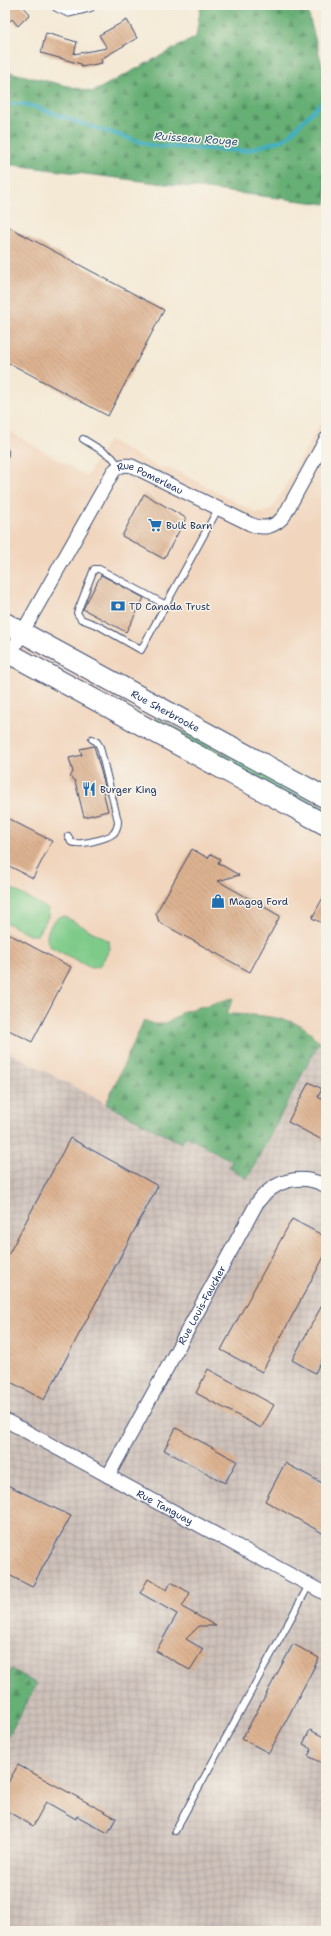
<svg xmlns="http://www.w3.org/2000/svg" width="331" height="1936" viewBox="0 0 331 1936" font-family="'Shantell Sans',sans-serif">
<defs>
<pattern id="industrial-grid" width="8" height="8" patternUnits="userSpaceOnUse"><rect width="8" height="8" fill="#cec1ba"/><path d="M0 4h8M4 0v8" fill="none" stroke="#b0a6a2"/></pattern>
<pattern id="grass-tufts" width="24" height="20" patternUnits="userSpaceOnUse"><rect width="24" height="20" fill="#7ecb89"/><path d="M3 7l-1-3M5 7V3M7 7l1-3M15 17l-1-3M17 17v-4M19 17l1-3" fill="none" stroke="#66a573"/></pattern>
<pattern id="forest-firs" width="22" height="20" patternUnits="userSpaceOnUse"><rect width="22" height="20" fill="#66af75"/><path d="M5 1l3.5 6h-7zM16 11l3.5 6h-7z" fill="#538f63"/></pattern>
<pattern id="building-back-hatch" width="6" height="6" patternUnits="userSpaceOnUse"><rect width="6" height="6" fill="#ddb291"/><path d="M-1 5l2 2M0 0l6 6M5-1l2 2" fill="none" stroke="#bd997f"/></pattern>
</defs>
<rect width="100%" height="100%" fill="#f7f3e8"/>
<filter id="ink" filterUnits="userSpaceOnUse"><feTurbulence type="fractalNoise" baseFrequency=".025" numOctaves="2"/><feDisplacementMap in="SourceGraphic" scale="8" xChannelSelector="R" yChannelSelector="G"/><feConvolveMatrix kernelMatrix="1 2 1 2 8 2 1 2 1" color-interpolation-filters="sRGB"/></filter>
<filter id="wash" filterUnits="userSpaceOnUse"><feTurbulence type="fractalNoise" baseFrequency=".012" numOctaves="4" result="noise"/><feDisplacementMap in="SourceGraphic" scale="16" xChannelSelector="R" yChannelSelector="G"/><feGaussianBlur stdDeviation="0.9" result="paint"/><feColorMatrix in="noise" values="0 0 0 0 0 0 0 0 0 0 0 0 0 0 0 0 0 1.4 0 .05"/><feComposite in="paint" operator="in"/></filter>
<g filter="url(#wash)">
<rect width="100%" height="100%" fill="#f4e9d5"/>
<path fill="#f1d5bd" d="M326,413V1046L319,1042L305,1028L286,1021L247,1014H227L233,999L182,1012L174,1019L163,1024H154L144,1020L106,1104L5,1050V429L87,476L109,440L157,467L175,470L256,513H262L269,511L275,505Z"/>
<path fill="url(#industrial-grid)" d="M319,1042L326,1046V1931H5V1050L181,1143L185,1136L232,1162L247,1178Z"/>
<path fill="url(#grass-tufts)" stroke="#4c7d74" d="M156,717L326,808V816L154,722Z"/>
<path fill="url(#forest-firs)" stroke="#406f6a" d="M201,5H306L326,79V204L5,164V71L93,92L196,37Z
M233,998L227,1014C247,1014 290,1016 306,1029C311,1032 315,1038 319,1042L247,1179L229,1167L232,1161L186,1136L181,1143L106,1104L144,1020L153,1024H163L174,1019L181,1012Z
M11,1669L37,1684L5,1742V1680Z"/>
<path fill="#7ecb89" stroke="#4c7d74" d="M5,885L48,909V917L37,935H29L5,922Z
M64,916L109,941L110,949L99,967L91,968L51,947C41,938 52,916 64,916Z"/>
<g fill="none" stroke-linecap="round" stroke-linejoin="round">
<path stroke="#43afc2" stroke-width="4" d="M5,104H23L36,107L83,124L154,146L245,151L285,139L326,98"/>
</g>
<g id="blocks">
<path fill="url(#building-back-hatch)" d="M5,5H22L30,14L18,26L12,19L5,26Z
M127,20L137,38L101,59L102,63L81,67V64L41,53L46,33L77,42L74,54L107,48L99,35Z
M5,225L164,310L108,416L5,361Z
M144,494L186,518L164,559L122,536Z
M101,575L144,598L126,632L83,609Z
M94,746L106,790L103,791L108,811L84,817L75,781L70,777L73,772L69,758L82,755L80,749Z
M5,817L52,841L33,878L5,864Z
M192,849L208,858L211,854L220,859L218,863L239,875L218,881L280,916L250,972L159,922L156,913Z
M326,892V925L312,918Z
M5,932L71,967L32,1042L5,1028Z
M309,1082L322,1089L318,1097L326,1101V1142L288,1122Z
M70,1138L158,1186L44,1400L5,1379V1261Z
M292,1219L326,1237V1253L262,1372L221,1350Z
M326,1298V1352L315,1373L292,1360Z
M208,1369L274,1405L261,1428L196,1393Z
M176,1428L237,1461L225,1483L164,1450Z
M285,1463L326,1485V1535L265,1501Z
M5,1484L71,1516L32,1587L5,1573Z
M148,1579L167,1590L171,1582L190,1593L182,1607L216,1626H199L186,1639L203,1649L190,1670L156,1651L177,1614L140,1593Z
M293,1644L319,1658L269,1753L242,1739Z
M310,1730L326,1738V1765L308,1756L312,1749L303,1744Z
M18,1765L116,1818L108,1833L77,1816L76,1819L46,1802L33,1826L5,1810V1788Z"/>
</g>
</g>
<g filter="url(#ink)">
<use href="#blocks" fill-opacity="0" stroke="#3c4b70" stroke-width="1"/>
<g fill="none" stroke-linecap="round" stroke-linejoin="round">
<defs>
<path id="lane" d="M83,439L112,457L120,467
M5,452V454
M166,605L99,569H94L77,613L81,619L99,626L141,650C167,603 192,556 218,509
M68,836L71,842C78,846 108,839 114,833C117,829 118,825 118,821L100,747L97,742L92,739
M175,1831L309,1585"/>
<g id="street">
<path d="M58,5L69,10L89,5"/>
<path id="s1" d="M5,663L113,472C118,466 125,464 132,466L250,524C263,530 275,527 284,516L326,439"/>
<path id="s2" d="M5,1420L326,1594"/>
<path id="s3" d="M108,1476L257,1203C273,1181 300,1172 326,1186"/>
</g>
<g id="primary">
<path id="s4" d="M5,623L326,798"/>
<path d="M5,651L326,825"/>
</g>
</defs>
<use href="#lane" stroke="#3c4b70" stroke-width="8"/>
<use href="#street" stroke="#3c4b70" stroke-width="15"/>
<use href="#primary" stroke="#3c4b70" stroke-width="22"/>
<use href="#lane" stroke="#fff" stroke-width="6"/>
<use href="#street" stroke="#fff" stroke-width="13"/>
<use href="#primary" stroke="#fff" stroke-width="20"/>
</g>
</g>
<defs>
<symbol id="supermarket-bare" viewBox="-9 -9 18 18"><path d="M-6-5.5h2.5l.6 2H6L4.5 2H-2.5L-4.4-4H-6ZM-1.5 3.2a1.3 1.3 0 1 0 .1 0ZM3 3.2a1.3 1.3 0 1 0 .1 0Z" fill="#1f6fb2" stroke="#f7f3e8" stroke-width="2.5" paint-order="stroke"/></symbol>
<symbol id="bank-bare" viewBox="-9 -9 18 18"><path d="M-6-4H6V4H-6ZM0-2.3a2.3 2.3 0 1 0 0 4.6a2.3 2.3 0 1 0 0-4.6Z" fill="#1f6fb2" stroke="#f7f3e8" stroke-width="2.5" paint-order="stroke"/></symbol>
<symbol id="restaurant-bare" viewBox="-9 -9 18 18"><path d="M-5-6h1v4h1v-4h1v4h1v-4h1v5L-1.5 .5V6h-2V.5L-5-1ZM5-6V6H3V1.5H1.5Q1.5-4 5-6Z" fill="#1f6fb2" stroke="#f7f3e8" stroke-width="2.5" paint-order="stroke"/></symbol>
<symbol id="shop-bare" viewBox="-9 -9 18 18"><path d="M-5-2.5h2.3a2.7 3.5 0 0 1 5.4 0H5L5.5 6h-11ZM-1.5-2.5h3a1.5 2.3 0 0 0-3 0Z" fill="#1f6fb2" stroke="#f7f3e8" stroke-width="2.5" paint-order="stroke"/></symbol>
</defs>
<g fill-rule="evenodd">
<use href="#supermarket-bare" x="145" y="515" width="20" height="20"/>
<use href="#bank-bare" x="108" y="596" width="20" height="20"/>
<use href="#restaurant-bare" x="79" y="779" width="20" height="20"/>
<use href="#shop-bare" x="208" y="891" width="20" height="20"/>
</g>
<g text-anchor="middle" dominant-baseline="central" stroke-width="3" stroke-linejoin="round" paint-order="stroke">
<g font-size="10" fill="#1b2f5e" stroke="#f7f3e8">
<text stroke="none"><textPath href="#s1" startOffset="261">Rue Pomerleau</textPath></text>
<text stroke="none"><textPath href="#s4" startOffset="183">Rue Sherbrooke</textPath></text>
<text stroke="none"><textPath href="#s3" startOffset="195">Rue Louis-Faucher</textPath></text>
<text stroke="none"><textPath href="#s2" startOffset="182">Rue Tanguay</textPath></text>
</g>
<g font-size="10" fill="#1b2f5e" stroke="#f7f3e8" text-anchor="start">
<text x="166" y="525">Bulk Barn</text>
<text x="129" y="606">TD Canada Trust</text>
<text x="100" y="789">Burger King</text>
<text x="229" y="901">Magog Ford</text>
</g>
<g font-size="11" font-style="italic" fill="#27557c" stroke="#f7f3e8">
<text transform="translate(196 139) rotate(4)">Ruisseau Rouge</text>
</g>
</g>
<rect width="331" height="1936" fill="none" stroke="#f7f3e8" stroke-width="20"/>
</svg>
